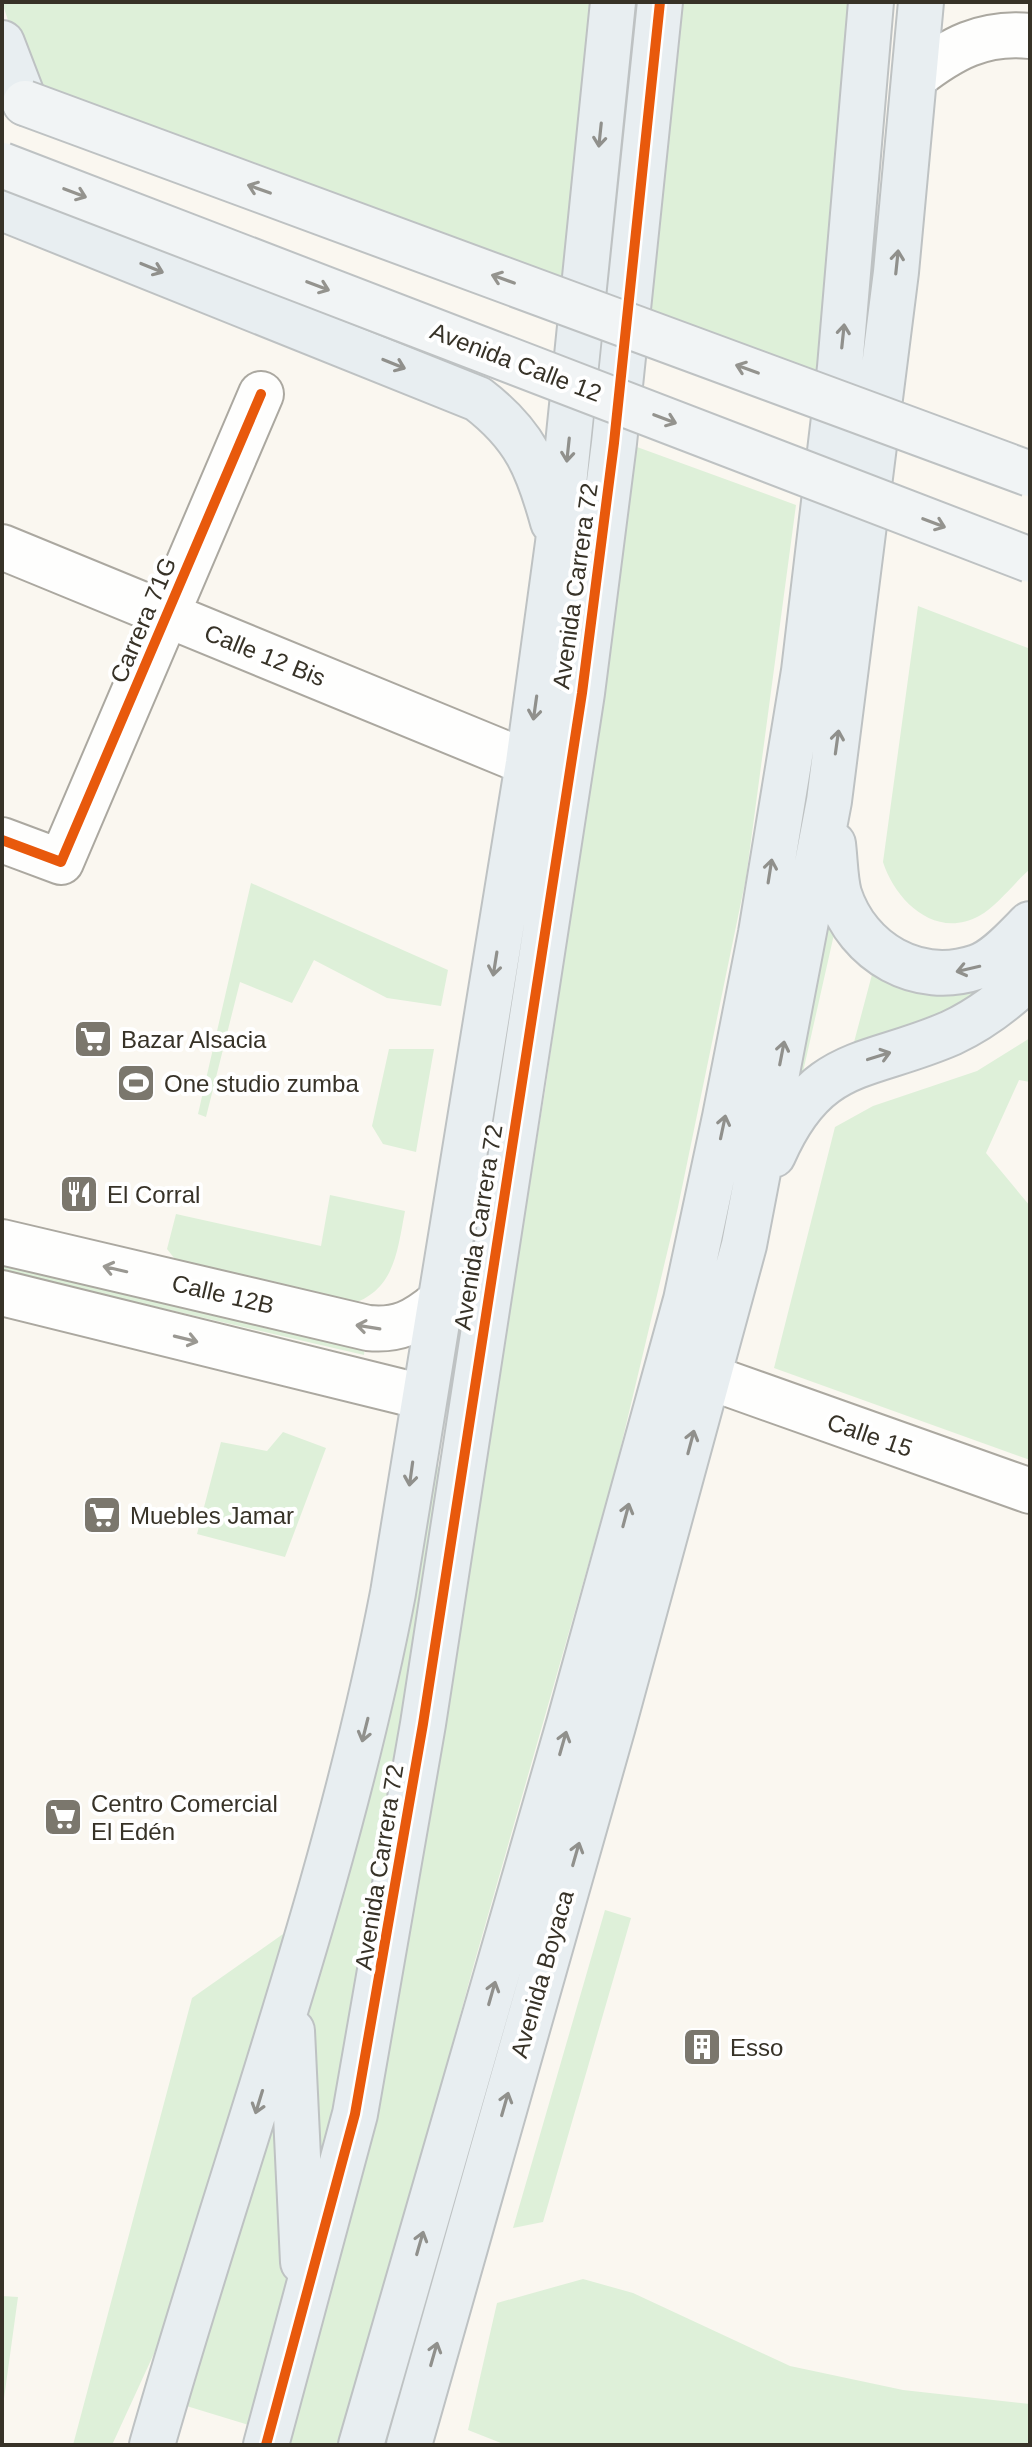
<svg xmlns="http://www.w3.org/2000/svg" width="1032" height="2447" viewBox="0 0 1032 2447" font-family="Helvetica,sans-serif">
<rect width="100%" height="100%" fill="#faf7f0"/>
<path fill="#def0d9" d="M2,2H595L566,283L29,84Z
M679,2H848L817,373L645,313Z
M637,447L796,505L746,878L678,1207L615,1471L474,1964L343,2445H288L487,1447L546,1085Z
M918,606L1028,648L1030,646V869C1014,883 997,906 979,916C935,940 895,900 883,862Z
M251,883L448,970L441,1006L387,998L314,960L292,1003L240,982L206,1117L198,1114Z
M832,907L837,921L803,1072L790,1088Z
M1002,963L970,1004L853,1046L874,967Z
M1030,1038V1082L1019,1080L986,1153L1030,1206V1460L774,1368L835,1127L873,1106L977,1071Z
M389,1049H434L416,1152L383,1144L372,1126Z
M330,1195L405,1211C397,1252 395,1291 349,1305L182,1268L167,1249L176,1214L321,1246Z
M2,1259L365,1344L364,1355L2,1271Z
M283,1432L326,1448L285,1557L197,1534L221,1442L267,1451Z
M430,1465L440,1467L366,1964L313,2197L305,2015L380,1758Z
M605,1910L631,1918L543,2222L513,2228Z
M293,1927L168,2323L112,2445H73L192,1998Z
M280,2074L291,2292L252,2426L180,2404Z
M583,2279L633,2293L790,2366L903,2390L1030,2404V2445H506L468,2430L497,2303Z
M2,2296L18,2297L2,2413Z"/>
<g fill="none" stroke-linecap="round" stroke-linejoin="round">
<defs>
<path id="minor" d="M915,77C951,49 983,31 1030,36
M2,547L528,763
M2,840L61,862L261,394
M2,1242L368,1328C398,1331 415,1322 438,1303
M2,1293L423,1397
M709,1377L1030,1491"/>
<path id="highway" d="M2,43L25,103
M2,208L478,399C525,435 538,467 553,522
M833,844C835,860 835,879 839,894C858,953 918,987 977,967C996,961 1015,939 1030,924
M773,1155C817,1055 866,1070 951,1033C981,1019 1007,999 1030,976
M292,2031L303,2262
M152,2445C233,2161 337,1884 393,1593L528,763L558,543L613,2
M266,2445L355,2114L423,1724L582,693L614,443L660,2
M361,2445L569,1724L686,1300L725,1117L761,933L804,671L840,367L871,2
M409,2445L613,1726L744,1245L829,801L896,272L921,2"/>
</defs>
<use href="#minor" stroke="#aba8a0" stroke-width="48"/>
<use href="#highway" stroke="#bec2c3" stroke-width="48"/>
<use href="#minor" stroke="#fefefd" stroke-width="44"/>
<use href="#highway" stroke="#e8eef1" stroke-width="44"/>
<defs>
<path id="major-bridge" d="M25,103L1030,474
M2,165L1030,560"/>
</defs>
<use href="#major-bridge" stroke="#bec2c3" stroke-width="48" stroke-linecap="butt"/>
<use href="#major-bridge" stroke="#f1f4f5" stroke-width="44"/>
<defs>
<path id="cycleway" d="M2,840L61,862L261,394
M266,2445L355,2114L423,1724L582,693L614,443L660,2"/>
</defs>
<use href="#cycleway" stroke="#fff" stroke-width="15"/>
<use href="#cycleway" stroke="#e8590c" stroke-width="10"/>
</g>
<defs><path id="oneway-shaft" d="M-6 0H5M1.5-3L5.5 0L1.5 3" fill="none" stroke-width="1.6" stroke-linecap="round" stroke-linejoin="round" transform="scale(2)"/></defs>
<g stroke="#90908c">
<use href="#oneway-shaft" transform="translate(600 135) rotate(96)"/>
<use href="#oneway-shaft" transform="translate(897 262) rotate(-84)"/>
<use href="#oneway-shaft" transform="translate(152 268) rotate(22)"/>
<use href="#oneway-shaft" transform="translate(843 336) rotate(-84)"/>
<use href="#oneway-shaft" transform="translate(394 364) rotate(22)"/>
<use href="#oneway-shaft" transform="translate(568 450) rotate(96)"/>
<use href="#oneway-shaft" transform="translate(535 708) rotate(98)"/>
<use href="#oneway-shaft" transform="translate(837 742) rotate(-82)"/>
<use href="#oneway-shaft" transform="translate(770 871) rotate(-81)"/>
<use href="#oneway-shaft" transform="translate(495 964) rotate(99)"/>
<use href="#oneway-shaft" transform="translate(968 969) rotate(167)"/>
<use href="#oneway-shaft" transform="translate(782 1053) rotate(-79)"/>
<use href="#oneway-shaft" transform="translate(879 1056) rotate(-17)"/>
<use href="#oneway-shaft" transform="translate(723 1127) rotate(-78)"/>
<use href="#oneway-shaft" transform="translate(691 1442) rotate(-75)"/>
<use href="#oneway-shaft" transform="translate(411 1474) rotate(98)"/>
<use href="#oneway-shaft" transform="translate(626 1515) rotate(-75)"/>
<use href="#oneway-shaft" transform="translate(365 1730) rotate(104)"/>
<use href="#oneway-shaft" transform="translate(563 1743) rotate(-74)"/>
<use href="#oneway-shaft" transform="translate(576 1854) rotate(-74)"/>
<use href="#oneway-shaft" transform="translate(492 1993) rotate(-74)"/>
<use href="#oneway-shaft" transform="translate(259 2102) rotate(107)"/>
<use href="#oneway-shaft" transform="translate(505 2104) rotate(-74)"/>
<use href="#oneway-shaft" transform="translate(420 2243) rotate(-74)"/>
<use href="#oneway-shaft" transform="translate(434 2354) rotate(-74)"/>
</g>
<g stroke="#94938e">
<use href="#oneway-shaft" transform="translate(259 189) rotate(-160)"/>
<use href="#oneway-shaft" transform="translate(75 193) rotate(21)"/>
<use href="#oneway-shaft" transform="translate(503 279) rotate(-160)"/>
<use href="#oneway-shaft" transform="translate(318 286) rotate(21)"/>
<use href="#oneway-shaft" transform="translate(747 369) rotate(-160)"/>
<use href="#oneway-shaft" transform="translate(665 419) rotate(21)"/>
<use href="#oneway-shaft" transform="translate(934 523) rotate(21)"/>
</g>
<g stroke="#9a9892">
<use href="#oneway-shaft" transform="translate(115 1269) rotate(-167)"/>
<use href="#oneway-shaft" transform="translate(368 1327) rotate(-171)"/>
<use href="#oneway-shaft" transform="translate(186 1339) rotate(14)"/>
</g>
<defs>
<symbol id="supermarket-square" viewBox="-11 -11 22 22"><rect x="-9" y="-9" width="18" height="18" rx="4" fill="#7b776d" stroke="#fff"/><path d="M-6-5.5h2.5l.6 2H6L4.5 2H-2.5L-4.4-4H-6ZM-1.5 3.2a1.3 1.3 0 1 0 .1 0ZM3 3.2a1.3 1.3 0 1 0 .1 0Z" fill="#fff"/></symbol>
<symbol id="stadium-square" viewBox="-11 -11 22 22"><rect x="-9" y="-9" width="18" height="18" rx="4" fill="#7b776d" stroke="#fff"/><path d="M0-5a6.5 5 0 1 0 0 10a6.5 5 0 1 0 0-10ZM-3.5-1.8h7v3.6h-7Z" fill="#fff"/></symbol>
<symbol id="restaurant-square" viewBox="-11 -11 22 22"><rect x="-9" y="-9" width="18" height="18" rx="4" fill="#7b776d" stroke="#fff"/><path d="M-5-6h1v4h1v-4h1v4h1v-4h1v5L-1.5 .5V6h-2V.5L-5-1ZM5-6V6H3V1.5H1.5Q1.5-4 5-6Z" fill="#fff"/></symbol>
<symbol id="building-square" viewBox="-11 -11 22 22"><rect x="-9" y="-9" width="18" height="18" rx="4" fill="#7b776d" stroke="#fff"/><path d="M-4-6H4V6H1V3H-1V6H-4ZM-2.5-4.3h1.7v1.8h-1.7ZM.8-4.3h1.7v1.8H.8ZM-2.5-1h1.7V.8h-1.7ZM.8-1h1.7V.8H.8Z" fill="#fff"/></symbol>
</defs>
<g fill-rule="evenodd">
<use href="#supermarket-square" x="71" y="1017" width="44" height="44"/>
<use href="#stadium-square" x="114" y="1061" width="44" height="44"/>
<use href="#restaurant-square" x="57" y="1172" width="44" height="44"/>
<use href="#supermarket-square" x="80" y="1493" width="44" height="44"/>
<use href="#supermarket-square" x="41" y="1795" width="44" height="44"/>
<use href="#building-square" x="680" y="2025" width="44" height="44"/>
</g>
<g text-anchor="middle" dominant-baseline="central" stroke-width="8" stroke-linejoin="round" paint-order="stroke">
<g font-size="24" fill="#373227" stroke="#fff">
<text transform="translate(516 362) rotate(21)">Avenida Calle 12</text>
<text transform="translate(575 586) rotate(-82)">Avenida Carrera 72</text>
<text transform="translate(143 620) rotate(-67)">Carrera 71G</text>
<text transform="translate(265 655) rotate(22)">Calle 12 Bis</text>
<text transform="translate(478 1227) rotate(-81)">Avenida Carrera 72</text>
<text transform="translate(223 1294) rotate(13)">Calle 12B</text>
<text transform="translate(870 1435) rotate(19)">Calle 15</text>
<text transform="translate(379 1867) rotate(-81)">Avenida Carrera 72</text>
<text transform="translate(542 1974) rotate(-74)">Avenida Boyaca</text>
</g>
<g font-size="24" fill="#373227" stroke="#fff" text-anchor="start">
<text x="121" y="1039">Bazar Alsacia</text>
<text x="164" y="1083">One studio zumba</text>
<text x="107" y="1194">El Corral</text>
<text x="130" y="1515">Muebles Jamar</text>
<text x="91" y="1803">Centro Comercial<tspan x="91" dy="28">El Edén</tspan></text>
<text x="730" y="2047">Esso</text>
</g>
</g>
<rect width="1032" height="2447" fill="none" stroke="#373227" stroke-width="8"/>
</svg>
